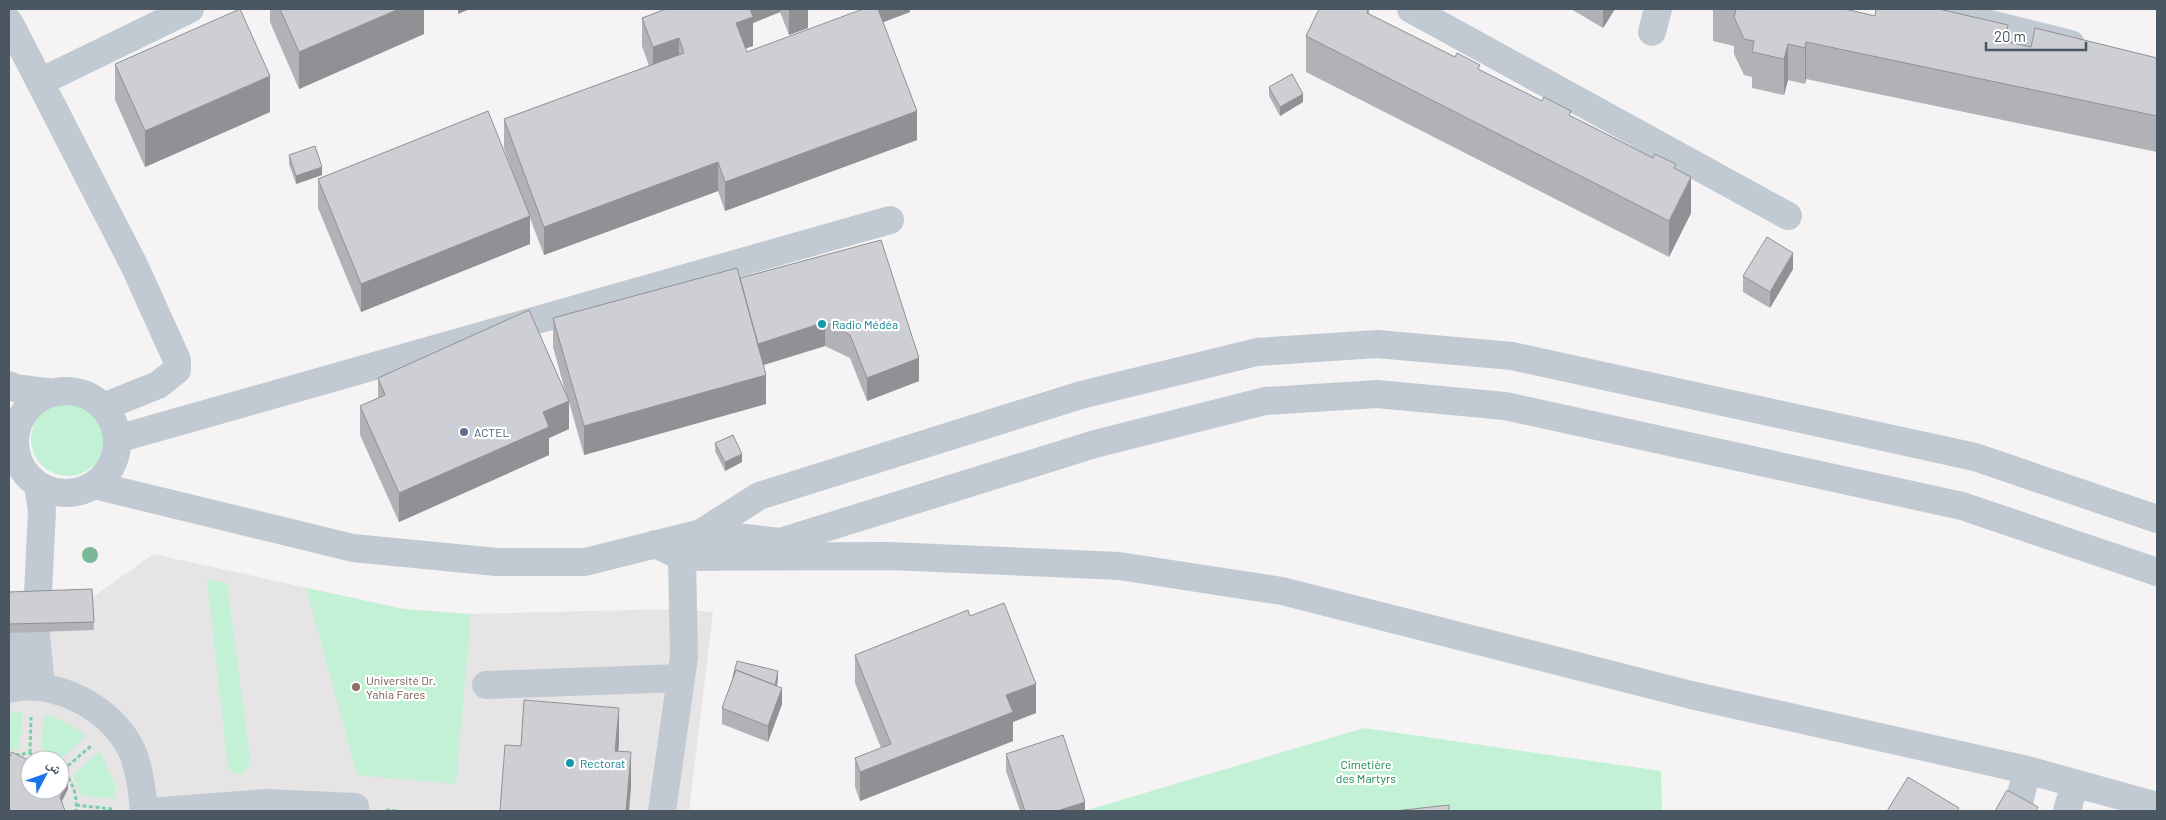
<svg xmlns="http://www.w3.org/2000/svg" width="2166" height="820" viewBox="0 0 2166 820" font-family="Barlow,'Noto Naskh Arabic',sans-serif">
<rect width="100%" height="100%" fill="#f5f3f3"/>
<path fill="#e6e4e5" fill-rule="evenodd" d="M153,554L404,609L471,614L675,609L713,612L689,811H9V600L92,598ZM30,760H60V790H30Z"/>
<path fill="#c3f1d5" d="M31 439a37 37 0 1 1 74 0a37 37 0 1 1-74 0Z
M207,579L227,583L250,758L248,768L241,774L233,773L228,767Z
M306,588L403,609L471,614L456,784L357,775Z
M23,712L19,749L9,751V713Z
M44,714C61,719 73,725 86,736L60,760L41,751Z
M1364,728L1661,771L1662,811H1084Z
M100,751L115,785V799L81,796L73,775Z"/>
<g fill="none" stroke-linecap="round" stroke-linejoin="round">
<path stroke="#7ad0a6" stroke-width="3" stroke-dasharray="4 2.5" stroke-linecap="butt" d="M30,753L31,717
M9,756L30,753L49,760
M60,768C72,779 78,795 76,811
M63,770L91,746
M76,805L112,809
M386,810L397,811"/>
<path stroke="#c1cad2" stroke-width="28" d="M1411,9L1788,216
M1930,9L2071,44
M9,22L134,265L177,360V370L158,385L103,407
M1652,32L1658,9
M40,82L190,9
M9,385L15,388L53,393
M15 442a51 51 0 1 1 102 0a51 51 0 1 1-102 0Z
M117,439L890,220
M38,485L42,511L36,633L41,687
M94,485L353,548L497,562H585L701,533L759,496L1081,395L1257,352L1377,344L1512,356L1975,457L2157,519
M701,533L780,542L1095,444L1265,401L1377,394L1505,406L1962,506L2157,572
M655,544L682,557L889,556L1119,566L1282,591L1691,695L2027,770L2157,806
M19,608V687
M486,685L680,678
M9,689C55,678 112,708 132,751C140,771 142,790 144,811
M161,811L266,803L355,807
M662,811L684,657L682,557
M2017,811L2027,770
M2067,811L2075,783"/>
</g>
<circle fill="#7bb799" cx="90" cy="555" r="8"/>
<path fill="#b0b2b7" d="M270,9H424V34L299,89L270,22Z
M666,9H808V28L789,35L780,12L753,23V46L745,48L747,52L910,9V12L883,22L917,140L725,211L718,191L544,255L530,218V244L361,312L318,208V179L516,182L504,148V119L649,66L642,46V18Z
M1369,9V14L1676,169L1691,213L1669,257L1306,72V36Z
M1571,9H1615L1603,28Z
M1713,9H1845L1875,16L2008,41L2031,47L2157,58V152L1806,79L1805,84L1788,80L1784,95L1752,88V77L1744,75L1734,54V46L1713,41Z
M115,64L270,112L145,167L115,100Z
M1269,87L1303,102L1280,116L1269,96Z
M289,155L322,175L296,184L289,164Z
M881,240L919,381L867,401L850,358L825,346L764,365L766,404L584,455L569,402V429L549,438V455L399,522L360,435V406L378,398V378L567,398L553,347V318L740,278Z
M1793,269L1770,308L1743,292V276Z
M715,443L742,462L725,471L715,451Z
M92,589L94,630L9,633V592Z
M970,616L1036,713L1013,722V741L860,801L855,787V758L881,748L855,683V655Z
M733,678L778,679L777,686L782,704L768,742L722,724V708Z
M1006,754L1085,811H1020L1006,771Z"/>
<path fill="#909195" d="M399,9H424V34L299,89V52Z
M458,9H470L458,14Z
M745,9H780V12L753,23V46L736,52V23Z
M789,9H808V28L789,35Z
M876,9H910V12L876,25Z
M1603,9H1615L1603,28Z
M2008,25V62L2004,41Z
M679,38V67L653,76V47Z
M1806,42V79L1805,84V48Z
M1788,44V80L1784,95V59Z
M270,76V112L145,167V131Z
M1303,94V102L1280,116V107Z
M917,111V140L725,211V182Z
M718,162V191L544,255V227Z
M322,167V175L296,184V176Z
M1691,177V213L1669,257V221Z
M530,216V244L361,312V284Z
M1793,253V269L1770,308V292Z
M825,322V346L756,367V344Z
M919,358V381L867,401V378Z
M766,375V404L584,455V426Z
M569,401V429L549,438V455L399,522V493L543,412Z
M742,454V462L725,471V462Z
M778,671V679L775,695V686Z
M1036,684V713L1013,722V741L860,801V772L1006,695Z
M782,688V704L768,742V726Z
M619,708V744L615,787V751Z
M631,752V788L629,811H626Z
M68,781V789L60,805V797Z
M1085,802V811H1057Z"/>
<path fill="#cdcfd5" stroke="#909195" d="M240,9L270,76L145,131L115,64Z
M280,9H399L299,52Z
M666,9H750L753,17L736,23L747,52L863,9H878L917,111L725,182L718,162L544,227L504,119L684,53L679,38L653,47L642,18Z
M1319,9H1368L1367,13L1455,57L1457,53L1480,65L1478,69L1542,101L1544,97L1571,111L1569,115L1653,158L1655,154L1676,164L1674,168L1691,177L1669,221L1306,36Z
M1730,9H1845L1875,16L1876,9H1939L2008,25L2004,41L2031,47L2035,28L2157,58V116L1806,42L1805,48L1788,44L1784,59L1752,52L1754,41L1744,39L1734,17L1736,10Z
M1292,74L1303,94L1280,107L1269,87Z
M488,111L530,216L361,284L318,179Z
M315,146L322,167L296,176L289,155Z
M1767,237L1793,253L1770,292L1743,276Z
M881,240L919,358L867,378L850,335L825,322L758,344L740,278Z
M737,268L766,375L584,426L553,318Z
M529,310L569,401L543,412L549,427L399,493L360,406L385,395L378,378Z
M733,435L742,454L725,462L715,443Z
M92,589L94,622L9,624V592Z
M1004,603L1036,684L1006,695L1013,712L860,772L855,758L891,744L855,655L968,610L970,616Z
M737,661L778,671L775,685L736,670L733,677Z
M736,670L782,688L768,726L722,708Z
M524,700L619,708L615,751L631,752L626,811H500L505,745L521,746Z
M1063,735L1085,802L1057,811H1025L1006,754Z
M12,752L30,761V790H60V777L68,781L60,797L65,811H9V758Z
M46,756L47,760H33Z
M1908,777L1959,808L1957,811H1887Z
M2007,790L2038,807L2036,811H1995Z
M1449,805V811H1394Z"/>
<g fill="#0f9aa8" stroke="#fff" stroke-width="2">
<circle cx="822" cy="324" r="5"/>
<circle cx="570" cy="763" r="5"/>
</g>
<circle fill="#5c6f8a" stroke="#fff" stroke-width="2" cx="464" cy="432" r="5"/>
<circle fill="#8d6e63" stroke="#fff" stroke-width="2" cx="356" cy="687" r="5"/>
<g text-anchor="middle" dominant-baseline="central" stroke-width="4.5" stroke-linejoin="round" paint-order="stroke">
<g font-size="12" fill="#0d838f" stroke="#fff" text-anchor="start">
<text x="832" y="324">Radio Médéa</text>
<text x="580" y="763">Rectorat</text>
</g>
<g font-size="12" fill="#4e5e75" stroke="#fff" text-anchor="start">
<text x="474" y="432">ACTEL</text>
</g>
<g font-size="12" fill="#785e54" stroke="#fff" text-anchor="start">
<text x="366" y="680">Université Dr.<tspan x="366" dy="14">Yahia Fares</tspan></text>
</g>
<g font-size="12" fill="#17864f" stroke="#fff">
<text x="1366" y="764">Cimetière<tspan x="1366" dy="14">des Martyrs</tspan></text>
</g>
</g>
<rect width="2166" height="820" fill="none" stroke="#4a5661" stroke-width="20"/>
<g transform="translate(45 775) rotate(49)"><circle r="24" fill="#ffffff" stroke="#b7bbc0"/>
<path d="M0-4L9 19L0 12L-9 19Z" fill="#1a73e8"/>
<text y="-8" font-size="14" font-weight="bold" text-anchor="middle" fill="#4a5661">ش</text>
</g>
<path d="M1986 42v8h100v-8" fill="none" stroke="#4a5661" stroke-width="2.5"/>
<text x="1994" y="42" font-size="15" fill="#4a5661" stroke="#ffffff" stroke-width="4" paint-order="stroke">20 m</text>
</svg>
